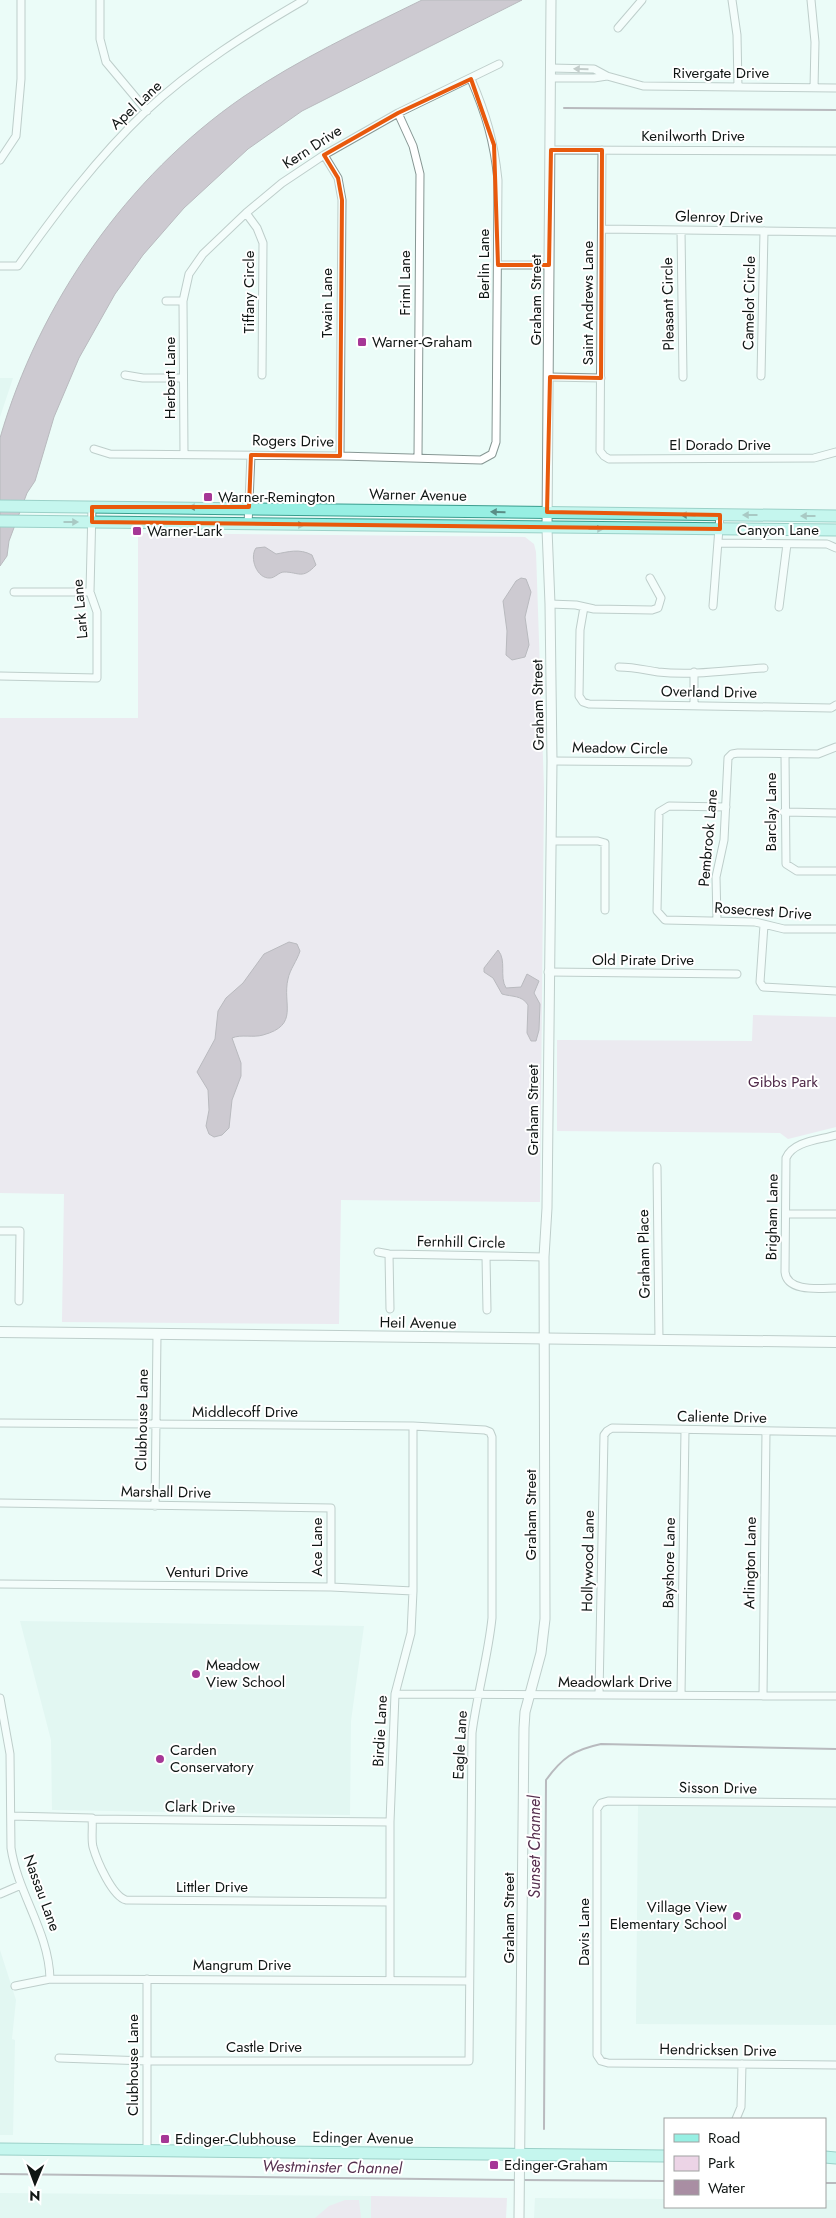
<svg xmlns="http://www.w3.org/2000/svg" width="836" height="2218" viewBox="0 0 836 2218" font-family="Jost,sans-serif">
<rect width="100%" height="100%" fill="#ebfcf8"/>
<path fill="#d7f1ec" d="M0,378H13L0,417Z
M20,1621L364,1626L351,1721L350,1815L52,1810L51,1740Z
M638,1805L836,1807V2025L636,2024Z
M0,1950L16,2000L12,2039L15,2040L13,2135H0Z
M0,2193L371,2196V2218H0Z
M535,2198L665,2199V2207H825V2200H836V2218H534Z"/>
<path fill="#ecd4e6" d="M138,533L525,537L534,544L536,552L544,789L540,1202L341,1200L339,1324L62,1322L64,1194L0,1193V718H138Z
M753,1015L836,1017V1127L788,1139L780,1133L557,1131V1040L752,1041Z
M371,2196L507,2198L506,2218H371Z
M345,2200H359L361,2218H315L329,2206Z"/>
<path fill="#a98ea3" stroke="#7b6a78" d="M422,0H522L302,111L248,149L184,208L143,255L115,294L79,358L54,417L35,481L27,493L9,541L7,556L0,566V438C39,303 127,177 243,97C299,59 361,30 422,0Z
M265,547L276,554C288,552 299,548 312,555L316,565C302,580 299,572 284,572C279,572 275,578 270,578C257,579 249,558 256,548Z
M521,578L526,579L531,592L525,617L529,645L525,657L512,660L506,655L507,631L503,601L516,581Z
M289,942L297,944L300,951C297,961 290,969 288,979C282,1004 300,1025 263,1035C253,1038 241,1034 232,1038L241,1063V1076L232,1100L229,1128L222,1135L214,1137L209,1134L206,1126L209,1110L208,1090L197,1072L215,1039L218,1011L226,998L243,983L264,954Z
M498,950C507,961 499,976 506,988L521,987L527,974L539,981L534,993L540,1004L539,1030L536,1041H531L527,1033L528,1005C522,995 512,997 502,994L493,978L484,972V968Z"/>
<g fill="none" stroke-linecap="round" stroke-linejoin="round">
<path stroke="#7b6a78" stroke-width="2" d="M564,108L836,110
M544,2129L546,1780C562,1758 573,1750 601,1744L836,1749
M0,2174L518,2180
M522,2180L665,2181
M825,2183H836"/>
<defs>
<path id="minor" d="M100,0V39L106,62L147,111
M732,0L737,35L738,87
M811,0L815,42L814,88
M618,28L642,0
M551,68L594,69L607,76L594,78H551
M607,76L643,86L836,88
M398,113L413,146L420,174L418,457
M551,150L836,151
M602,150L600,451L604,456L609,459L814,458L836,452
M324,155L338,178L342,200L340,456
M0,160L16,136L21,79V0
M246,213L257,228L263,243L262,375
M602,229L836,232
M681,230L683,377
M498,265H549
M0,266H18C57,211 97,158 146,111C193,67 249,32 304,0
M166,301H183
M125,375L143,378H183
M761,376L764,231
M550,377L601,378
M94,449L110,454L340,456L481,460L492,454L496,442L498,180C494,141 486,114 471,79
M184,454L183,301L189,274L203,254L246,213L282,183L324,155L398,113L499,64
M248,525L251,455
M718,543L827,544L836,548
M14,592H90
M550,604L576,605L594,609L652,610L658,608L661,598L650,578
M713,606L720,515
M584,607L580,630L579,696L583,702L589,704L831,708L836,705
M779,607L787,544
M619,667C633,667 645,670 658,672C694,676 729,670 764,668
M0,676L97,678V612L90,592L92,507
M694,705V672
M785,754L786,864L797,871H836
M552,761L688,762
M726,807L669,806L659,812L657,911L665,920L755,922L784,929H836
M784,812L836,813
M552,841H598L605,843V910
M717,921L716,877L724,840L728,758L732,754L738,753L818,754L836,747
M764,925L760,982L763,987L836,991
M548,972L737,974
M836,1135C820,1140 793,1141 786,1158L785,1272C787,1293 822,1288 836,1288
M657,1167L659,1340
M786,1214H836
M0,1231H20L19,1301
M378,1252L389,1254L544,1257
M389,1254L390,1309
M486,1257L487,1310
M0,1423L413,1426L485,1430L490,1432L492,1437V1618C488,1657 477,1694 472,1733L469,2061H147L59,2058
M0,1503L331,1508V1587
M155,1506L157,1335
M0,1584L331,1587L413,1591
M395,1694L836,1696
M599,1695L604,1435L607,1431L612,1428L836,1432
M681,1695L685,1430
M763,1696L766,1431
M0,1698L10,1754L11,1848C18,1894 49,1932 50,1979
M836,1803L608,1801L601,1803L597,1809V2055L601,2061L608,2063L836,2065
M11,1816L92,1818V1819L390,1822
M92,1819C93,1828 91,1839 93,1847C97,1861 112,1896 126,1900L390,1902
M0,1894L21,1885
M147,1979V2151
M390,1979V1822L395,1694L411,1633L413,1591V1426
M15,1986L50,1979L469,1981
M736,2119L741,2107L742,2064"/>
<path id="tertiary" d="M519,2218L524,1728L525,1712L541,1653L545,1619L544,1257L547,1208L552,761L550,604L547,529L551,0"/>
<path id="secondary" d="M0,1332L836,1342"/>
<path id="primary" d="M0,506L836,516
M0,521L836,530
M0,2149L665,2156
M825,2157L836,2158"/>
</defs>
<use href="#minor" stroke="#879794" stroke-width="9"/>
<use href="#tertiary" stroke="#879794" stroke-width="11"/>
<use href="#secondary" stroke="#879794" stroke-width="12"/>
<use href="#primary" stroke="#3a9d8e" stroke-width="13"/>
<use href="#minor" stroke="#fff" stroke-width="7"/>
<use href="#tertiary" stroke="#fff" stroke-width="9"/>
<use href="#secondary" stroke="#fff" stroke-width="10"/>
<use href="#primary" stroke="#97efe3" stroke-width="11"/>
</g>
<defs><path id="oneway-solid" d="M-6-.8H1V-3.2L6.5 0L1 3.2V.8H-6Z" transform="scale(1.25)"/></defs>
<use fill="#939695" href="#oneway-solid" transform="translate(581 69) rotate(-178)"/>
<g fill="#5a8d86">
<use href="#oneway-solid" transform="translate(196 507) rotate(-180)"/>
<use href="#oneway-solid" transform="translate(498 512) rotate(-179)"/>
<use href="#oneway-solid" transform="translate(688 515) rotate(-179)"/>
<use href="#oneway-solid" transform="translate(750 515) rotate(-180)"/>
<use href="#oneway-solid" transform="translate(808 516) rotate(-180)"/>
<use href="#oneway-solid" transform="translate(71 522)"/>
<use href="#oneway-solid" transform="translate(297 525) rotate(1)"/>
<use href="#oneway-solid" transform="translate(596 529)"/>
</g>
<path d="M0 0H836V2218H0ZM471,79L494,145L498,265H549L551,150H602L601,378L550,377L547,512L720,515V529L92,522V507H249L251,455L340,456L342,200L338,178L324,155L398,113Z" fill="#ebfcf8" fill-opacity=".55" fill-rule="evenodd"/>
<path fill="none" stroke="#e8590c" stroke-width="4" stroke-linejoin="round" d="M471,79L494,145L498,265H549L551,150H602L601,378L550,377L547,512L720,515V529L92,522V507H249L251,455L340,456L342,200L338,178L324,155L398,113Z"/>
<g fill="#a63796" stroke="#fff" stroke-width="2">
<rect x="357" y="337" width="10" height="10" rx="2.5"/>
<rect x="203" y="492" width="10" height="10" rx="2.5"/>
<rect x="132" y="526" width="10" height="10" rx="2.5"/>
<circle cx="196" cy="1674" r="5"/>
<circle cx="160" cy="1759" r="5"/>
<circle cx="737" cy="1916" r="5"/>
<rect x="160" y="2134" width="10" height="10" rx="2.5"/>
<rect x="489" y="2160" width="10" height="10" rx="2.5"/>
</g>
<g text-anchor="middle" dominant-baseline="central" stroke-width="4" stroke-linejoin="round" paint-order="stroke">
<g font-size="15" fill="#101614" stroke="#fff">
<text x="721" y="73">Rivergate Drive</text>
<text transform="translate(136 105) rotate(-43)">Apel Lane</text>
<text x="693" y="136">Kenilworth Drive</text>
<text transform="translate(312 147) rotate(-33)">Kern Drive</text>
<text transform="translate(719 217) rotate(1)">Glenroy Drive</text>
<text transform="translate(484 264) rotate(-90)">Berlin Lane</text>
<text transform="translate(405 283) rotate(-90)">Friml Lane</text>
<text transform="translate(249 292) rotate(-90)">Tiffany Circle</text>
<text transform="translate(536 300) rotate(-90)">Graham Street</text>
<text transform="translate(327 303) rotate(-90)">Twain Lane</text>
<text transform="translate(588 303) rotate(-90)">Saint Andrews Lane</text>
<text transform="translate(749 303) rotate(-89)">Camelot Circle</text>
<text transform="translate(668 304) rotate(-91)">Pleasant Circle</text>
<text transform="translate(170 378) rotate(-90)">Herbert Lane</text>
<text transform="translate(293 441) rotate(1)">Rogers Drive</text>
<text x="720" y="445">El Dorado Drive</text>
<text transform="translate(418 495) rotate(1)">Warner Avenue</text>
<text x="778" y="530">Canyon Lane</text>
<text transform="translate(80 609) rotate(-95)">Lark Lane</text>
<text transform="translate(709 692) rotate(1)">Overland Drive</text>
<text transform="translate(538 705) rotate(-91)">Graham Street</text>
<text transform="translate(620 748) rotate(1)">Meadow Circle</text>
<text transform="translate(771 812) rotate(-90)">Barclay Lane</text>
<text transform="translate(708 838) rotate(-85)">Pembrook Lane</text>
<text transform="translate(763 911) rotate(4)">Rosecrest Drive</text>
<text x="643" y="960">Old Pirate Drive</text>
<text transform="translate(533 1110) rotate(-90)">Graham Street</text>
<text transform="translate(772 1217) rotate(-89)">Brigham Lane</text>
<text transform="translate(461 1242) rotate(1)">Fernhill Circle</text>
<text transform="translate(644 1254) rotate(-91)">Graham Place</text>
<text transform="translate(418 1323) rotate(1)">Heil Avenue</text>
<text x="245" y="1412">Middlecoff Drive</text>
<text transform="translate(722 1417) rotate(1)">Caliente Drive</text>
<text transform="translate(142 1420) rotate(-89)">Clubhouse Lane</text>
<text transform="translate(166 1492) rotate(1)">Marshall Drive</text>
<text transform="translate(531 1515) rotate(-90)">Graham Street</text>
<text transform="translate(317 1547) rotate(-90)">Ace Lane</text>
<text transform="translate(588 1561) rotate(-89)">Hollywood Lane</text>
<text transform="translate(669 1563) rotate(-89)">Bayshore Lane</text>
<text transform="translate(750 1563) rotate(-89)">Arlington Lane</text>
<text x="207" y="1572">Venturi Drive</text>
<text x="615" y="1682">Meadowlark Drive</text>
<text transform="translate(380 1731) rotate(-87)">Birdie Lane</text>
<text transform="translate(460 1745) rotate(-87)">Eagle Lane</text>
<text transform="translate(718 1788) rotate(1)">Sisson Drive</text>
<text transform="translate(200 1807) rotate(1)">Clark Drive</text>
<text x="212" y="1887">Littler Drive</text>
<text transform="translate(42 1893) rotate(70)">Nassau Lane</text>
<text transform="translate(509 1918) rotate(-90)">Graham Street</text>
<text transform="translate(584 1932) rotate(-90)">Davis Lane</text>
<text x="242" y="1965">Mangrum Drive</text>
<text x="264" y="2047">Castle Drive</text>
<text transform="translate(718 2050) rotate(1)">Hendricksen Drive</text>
<text transform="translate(133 2065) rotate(-90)">Clubhouse Lane</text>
<text transform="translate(363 2138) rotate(1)">Edinger Avenue</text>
</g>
<g font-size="15" fill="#101614" stroke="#fff" text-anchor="start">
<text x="372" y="342">Warner-Graham</text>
<text x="218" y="497">Warner-Remington</text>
<text x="147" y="531">Warner-Lark</text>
<text x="206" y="1665">Meadow<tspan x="206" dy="17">View School</tspan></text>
<text x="170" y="1750">Carden<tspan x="170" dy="17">Conservatory</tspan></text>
<text x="727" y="1907" text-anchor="end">Village View<tspan x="727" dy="17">Elementary School</tspan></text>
<text x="175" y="2139">Edinger-Clubhouse</text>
<text x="504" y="2165">Edinger-Graham</text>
</g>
<g font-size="15" fill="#4e2847" stroke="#fff">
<text x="783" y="1082">Gibbs Park</text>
</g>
<g font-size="16" font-style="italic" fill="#56304f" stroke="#fff">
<text transform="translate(534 1847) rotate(-90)">Sunset Channel</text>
<text transform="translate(332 2167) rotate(1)">Westminster Channel</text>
</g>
</g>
<rect x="664" y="2118" width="162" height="90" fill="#ffffff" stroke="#9fa2a1"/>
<rect x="674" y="2134" width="25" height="8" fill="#97efe3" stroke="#9fa2a1"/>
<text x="708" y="2143" font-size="15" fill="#101614">Road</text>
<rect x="674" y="2156" width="25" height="15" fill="#ecd4e6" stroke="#9fa2a1"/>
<text x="708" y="2168" font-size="15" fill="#101614">Park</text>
<rect x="674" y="2180" width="25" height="15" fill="#a98ea3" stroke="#9fa2a1"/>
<text x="708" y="2193" font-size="15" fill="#101614">Water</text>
<g transform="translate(35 2183) rotate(181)" stroke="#ffffff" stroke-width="4" paint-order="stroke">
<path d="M0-4L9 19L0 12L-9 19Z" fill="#101614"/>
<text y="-8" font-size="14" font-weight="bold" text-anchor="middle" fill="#101614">N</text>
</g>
</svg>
